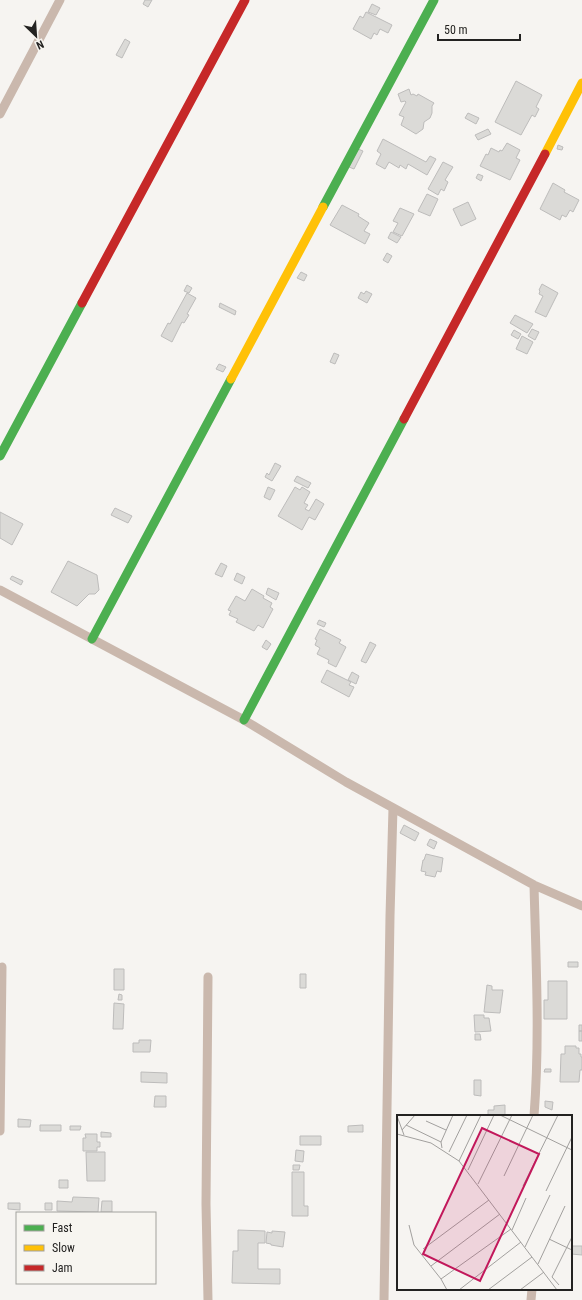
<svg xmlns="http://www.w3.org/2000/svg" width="582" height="1300" viewBox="0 0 582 1300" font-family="'Roboto Condensed',sans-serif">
<rect width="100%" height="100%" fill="#f6f4f1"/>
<path fill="#dbdad7" stroke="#bdbcbb" d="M145,0H152L148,7L143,4Z
M372,4L380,8L376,15L368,12Z
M366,12L392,25L388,33L380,29L377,35L374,33L371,39L353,29L360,16L363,18Z
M125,39L130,42L122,58L116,55Z
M516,81L542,95L536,107L539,109L535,117L532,115L521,135L495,122Z
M409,89L411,95L413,94L417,96L418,94L434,103L432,106V113L430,118L424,122L423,129L416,134L401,125L404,117L399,115L406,102L405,101L401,102L398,94Z
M468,113L479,118L476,124L465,118Z
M488,129L491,134L478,140L475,135Z
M383,139L426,162L430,156L436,159L427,175L408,164L406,169L400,165L399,168L389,162L385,169L376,164L381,154L377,151Z
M507,143L520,150L516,158L520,160L510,180L480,166L486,154L488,155L491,148L499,152L500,150L502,151Z
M558,145L563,147L562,150L557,149Z
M358,149L363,151L354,169L349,167Z
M443,162L453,167L445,180L448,182L444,191L441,189L438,195L428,189Z
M478,174L483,176L481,181L476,178Z
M553,183L565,190L564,192L579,200L573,212L570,210L566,217L562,215L560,220L540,209Z
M427,194L438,199L430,216L418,211Z
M468,202L476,219L461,226L453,209Z
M342,205L359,214L358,216L369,223L364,231L370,234L365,244L330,225Z
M400,208L414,214L402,236L393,232L398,223L393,221Z
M391,232L401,237L397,243L388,238Z
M387,253L392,256L388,263L383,260Z
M301,272L307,275L304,281L297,278Z
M542,284L558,293L546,317L535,312L543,296L539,294L540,291L539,290Z
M187,285L192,288L189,293L184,291Z
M366,291L372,294L367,303L358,298L361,292L364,294Z
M187,293L196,298L187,314L189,315L184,323L182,322L172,342L161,336L168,323L170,324Z
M220,303L236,311L235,315L219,307Z
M515,315L533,324L527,333L510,323Z
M532,329L539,332L535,340L528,336Z
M514,330L521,334L518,339L511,335Z
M522,336L533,342L527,354L516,349Z
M334,353L339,355L335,364L330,362Z
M219,364L226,367L223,372L216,369Z
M275,463L281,466L272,481L265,477L267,473L269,475Z
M297,476L311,483L308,488L294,481Z
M268,487L275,490L270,500L264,497Z
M295,487L300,490L302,487L310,492L304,503L308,505L305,509L309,511L316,499L324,504L315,520L309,517L302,530L278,516Z
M115,508L132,516L128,523L111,515Z
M0,512L23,524L12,545L0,538Z
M68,561L97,575L99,590L95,594H89L77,606L51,592Z
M221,563L227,566L222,577L215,574Z
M237,573L245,577L242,584L234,580Z
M12,576L23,581L21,585L10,579Z
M268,588L279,593L276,600L266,594Z
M252,589L264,596L263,598L272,603L270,607L273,609L263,628L258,625L254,631L236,622L238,619L229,615L231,611L228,610L236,596L245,601Z
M319,620L326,623L324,627L317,624Z
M320,629L341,640L339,643L346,647L336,667L328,663L329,660L317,654L320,648L315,645L317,640L315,639Z
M266,640L271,644L267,650L262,647Z
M370,642L376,645L366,663L361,661Z
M327,670L351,682L349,685L354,687L349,697L321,682Z
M352,672L359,676L356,684L348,680Z
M404,825L419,833L415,841L400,833Z
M430,839L437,842L434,849L427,845Z
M426,854L443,858L441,872L437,871L435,877L425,875L426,872L421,871L423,860H424Z
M568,962H578V967H568Z
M114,969H124V990H114Z
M300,974H306V988H300Z
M548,981H567V1019H544V1000H548Z
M487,985L492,986V990H503L500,1013L484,1012Z
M119,994L122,995V1000H118Z
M114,1003L124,1004L123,1029H113Z
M474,1015H484V1018H489L491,1031L475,1032Z
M579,1025H582V1031H579Z
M579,1031H582V1041H579Z
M475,1034H480L481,1040H475Z
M139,1040H151L150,1052H133V1043H139Z
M565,1046H576V1048H579V1054H581V1057H582V1070H580L579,1082H560L561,1054H565Z
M545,1069H551V1072H544Z
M141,1072L167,1073V1083L141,1082Z
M474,1080H481V1096L474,1095Z
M155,1096H166V1107H154Z
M545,1101L553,1102L552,1110L545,1107Z
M505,1105V1116H488V1110H494V1106Z
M18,1119L31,1120L30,1127H18Z
M40,1125H61V1131H40Z
M363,1125V1132H348V1126Z
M70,1126H81L80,1130H70Z
M101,1132L111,1133V1137H101Z
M85,1134H97V1142H100V1147H97V1151H83V1138H86Z
M300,1136H321V1145H300Z
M296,1150L304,1151L303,1162L295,1161Z
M86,1152H105V1181H87Z
M293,1165H300L299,1170H293Z
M292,1172H304V1206H308V1216H292Z
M59,1180H68V1188H59Z
M73,1197L99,1198L98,1212L57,1211V1201L72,1202Z
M102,1201H112V1212H101Z
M8,1203H20V1210L8,1209Z
M45,1203H52V1210H45Z
M238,1230L265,1231V1243H258V1269H280V1284L232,1283L233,1251H238Z
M272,1231L285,1232L283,1247L271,1245V1244L266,1243L267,1232L272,1233Z
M397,1236H398V1254H397Z
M571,1246H582V1255L571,1254Z"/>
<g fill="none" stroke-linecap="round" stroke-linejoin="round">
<path stroke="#cab8ad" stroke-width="9" d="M0,114L60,0
M0,590L244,720L346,782L534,885L582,906
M534,885C536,962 540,1039 534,1116
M0,1131L2,967
M208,1300L206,1204L208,977
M384,1300L390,916L393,808
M531,1300L532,1289"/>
<path stroke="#4caf50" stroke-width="9" d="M323,207L434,0
M0,456L82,303
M92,639L231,379
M244,720L404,419"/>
<path stroke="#ffc107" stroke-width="9" d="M545,154L582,83
M231,379L323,207"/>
<path stroke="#c62828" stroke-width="9" d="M82,303L245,0
M404,419L545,154"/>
</g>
<g transform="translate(397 1115)">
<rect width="175" height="175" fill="#f6f4f1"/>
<path fill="none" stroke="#a2a09e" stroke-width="1" d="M103,0L175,35M0,1L7,20M29,6L49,15M9,10L44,27M5,15L18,0M0,19L34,28L62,46L160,175M45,33L44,27L56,0M52,37L70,0M62,46L84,0M71,55L97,0M107,61L136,0M81,69L115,0M126,71L161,0M149,76L175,22M12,110L17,130L44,164L114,114M115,115L129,83M152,124L175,135M128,132L153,80M26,134L92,85M141,149L168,91M34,151L103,99M44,164L50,175M162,170L155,162L175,122M62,175L124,127M91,175L135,142M123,175L147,157"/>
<path fill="#c2185b" fill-opacity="0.15" stroke="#c2185b" stroke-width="2" d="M85,13L142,39L83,166L26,139Z"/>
<rect width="175" height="175" fill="none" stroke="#232221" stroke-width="2"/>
</g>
<rect x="16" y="1212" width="140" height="72" fill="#f7f5f0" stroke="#a2a19d"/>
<rect x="24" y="1225" width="20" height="6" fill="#4caf50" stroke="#a2a19d"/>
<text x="52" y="1232" font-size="12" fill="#232221">Fast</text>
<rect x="24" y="1245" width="20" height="6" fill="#ffc107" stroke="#a2a19d"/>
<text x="52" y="1252" font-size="12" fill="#232221">Slow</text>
<rect x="24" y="1265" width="20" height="6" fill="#c62828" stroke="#a2a19d"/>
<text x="52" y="1272" font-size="12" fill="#232221">Jam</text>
<g transform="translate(36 36) rotate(155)" stroke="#f7f5f0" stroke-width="3" paint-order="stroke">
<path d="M0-3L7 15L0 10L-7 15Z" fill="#232221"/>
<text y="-6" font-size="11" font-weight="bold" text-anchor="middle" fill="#232221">N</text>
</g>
<path d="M438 34v6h82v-6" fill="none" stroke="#232221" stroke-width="2"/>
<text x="444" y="34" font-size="12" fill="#232221" stroke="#f7f5f0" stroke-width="3" paint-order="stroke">50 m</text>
</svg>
